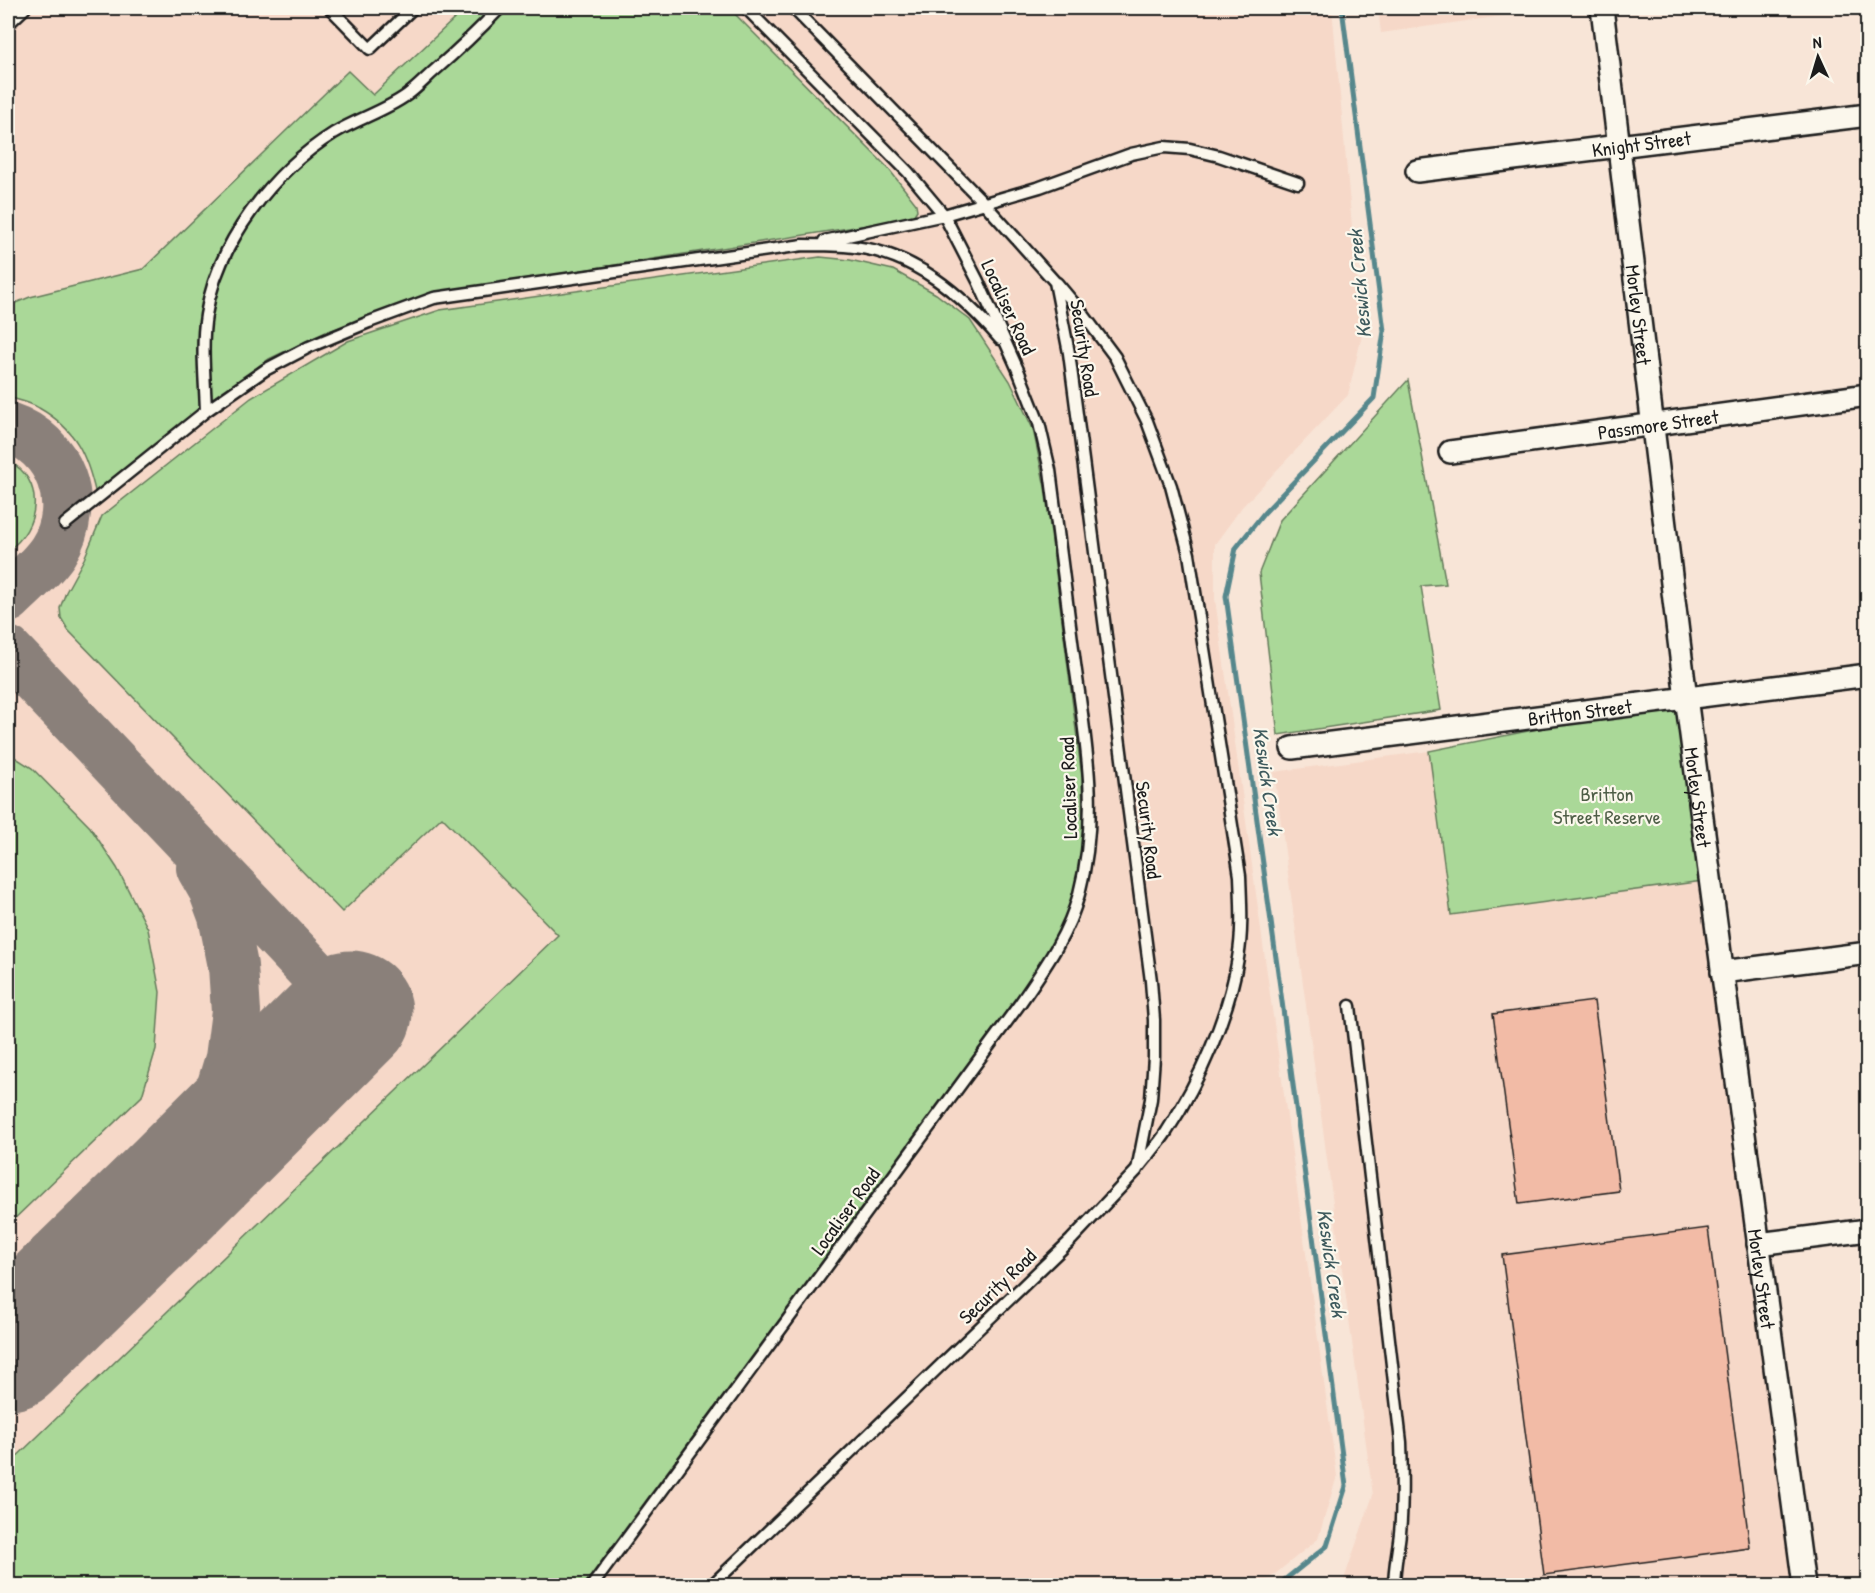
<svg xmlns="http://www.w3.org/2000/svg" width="1875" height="1593" viewBox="0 0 1875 1593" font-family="'Patrick Hand',sans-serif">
<rect width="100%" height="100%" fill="#f8e5d7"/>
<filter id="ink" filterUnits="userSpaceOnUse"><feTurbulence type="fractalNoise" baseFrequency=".0167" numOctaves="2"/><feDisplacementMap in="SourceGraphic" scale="12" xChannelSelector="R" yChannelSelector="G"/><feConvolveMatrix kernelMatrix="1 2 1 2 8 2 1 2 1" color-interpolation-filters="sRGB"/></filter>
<g filter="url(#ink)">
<path fill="#f6d8c8" d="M8,8H1332L1362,335L1348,395L1242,507L1215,544V599L1337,1476L1318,1539L1269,1579L1222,1586H8Z
M1378,8H1560L1381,33Z
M1429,751L1451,915L1710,880L1796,1585H1342L1373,1495L1274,772Z"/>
<path fill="#aad898" stroke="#637a5a" stroke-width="1.5" d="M466,8H729L888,168L916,204L917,210L912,218L437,293L326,332L269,359L165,436L96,495C87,455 76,429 39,408C30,402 17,400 8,397V306L30,297L143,269L348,71L373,95Z
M820,257L850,260L893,270L936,294L970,320L1010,381L1033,429L1045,487L1082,777L1083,846L1074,895L1051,950L584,1585L8,1586V1465L558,935L442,817L342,912L68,630L61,618L60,608L66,592L84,559L102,516L251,398L348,341L440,310Z
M1408,380L1446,584L1421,586L1441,710L1278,735L1259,573L1280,520Z
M8,461C46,479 40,529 8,550Z
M1686,699L1710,880L1451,915L1429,751Z
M8,753L32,768L90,827L117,868L148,929L160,992L156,1049L142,1096L8,1225Z"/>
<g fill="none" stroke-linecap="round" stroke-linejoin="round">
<path stroke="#56878c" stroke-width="5" d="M1277,1586L1327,1546L1346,1486L1281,994L1226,596L1236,548L1264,513L1374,398L1384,331L1342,8"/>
<path stroke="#8a807a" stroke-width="50" d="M8,427C60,444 83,504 53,551C41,569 22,584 8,598
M8,651L351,1012
M168,1194L196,1152L211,1122L230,1058L236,1012L233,966L223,916L213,889L201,868"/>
<path stroke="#8a807a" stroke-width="123" d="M8,1349L168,1194L351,1012"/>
</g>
<path fill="#f2bba6" stroke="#1c1c1c" stroke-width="1.5" d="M1594,1001L1619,1191L1519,1204L1493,1014Z
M1708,1228L1750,1548L1544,1575L1502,1255Z"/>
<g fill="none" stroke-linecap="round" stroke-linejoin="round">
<defs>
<path id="lane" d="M330,8L370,49L413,8
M8,24L25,8
M824,241L944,215L1040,187L1131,154L1164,147L1190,149L1219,156L1298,183
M1057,283L1083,314L1115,357L1147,421L1171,486L1189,554L1240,876C1241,903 1243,931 1238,958C1229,1015 1199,1082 1167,1131C1159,1144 1148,1155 1139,1167
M206,411C205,379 201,346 206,315C217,243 273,171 334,133C357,119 385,111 407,95C417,88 425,79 434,71C457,51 479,30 500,8
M65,524L206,411L265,370L309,347L369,322L434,298L803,245C820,245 837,245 854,247C914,253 962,295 1000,339
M1350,1006L1401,1442C1402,1473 1403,1503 1400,1533C1398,1551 1394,1568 1394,1586
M592,1586L1019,1005C1043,970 1068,936 1079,894C1100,814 1086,743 1075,664C1067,599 1058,535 1050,470L1039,423L1018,370L978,281L944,215L908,172L746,8
M711,1586L1071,1240L1137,1170L1151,1099L1154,1057V1020L1151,981L1069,353L1055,282L984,203L793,8"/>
<g id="street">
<path id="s1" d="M1602,8C1631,232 1655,457 1684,682C1722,983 1763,1284 1804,1586"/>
<path id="s2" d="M1417,171L1868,115"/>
<path id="s3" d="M1450,452L1868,395"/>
<path id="s4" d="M1292,748L1868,675"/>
<path d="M1722,972L1868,953"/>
<path d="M1758,1244L1868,1230"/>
</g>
</defs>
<use href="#lane" stroke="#1c1c1c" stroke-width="15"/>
<use href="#street" stroke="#1c1c1c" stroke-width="26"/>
<use href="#lane" stroke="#fbf7ec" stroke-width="10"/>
<use href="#street" stroke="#fbf7ec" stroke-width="21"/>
</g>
</g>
<g text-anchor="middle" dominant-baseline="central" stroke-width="4.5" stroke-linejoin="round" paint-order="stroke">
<g font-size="20" fill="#1c1c1c" stroke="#fbf7ec">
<text stroke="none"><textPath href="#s2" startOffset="226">Knight Street</textPath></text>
<text transform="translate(1009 307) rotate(65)">Localiser Road</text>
<text stroke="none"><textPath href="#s1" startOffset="309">Morley Street</textPath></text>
<text transform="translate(1085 348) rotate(81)">Security Road</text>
<text stroke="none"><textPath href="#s3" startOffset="210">Passmore Street</textPath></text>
<text stroke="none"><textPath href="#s4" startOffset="290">Britton Street</textPath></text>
<text transform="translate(1068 788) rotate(-92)">Localiser Road</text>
<text stroke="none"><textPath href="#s1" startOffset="795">Morley Street</textPath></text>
<text transform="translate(1149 830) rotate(83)">Security Road</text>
<text transform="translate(845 1211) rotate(-54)">Localiser Road</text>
<text stroke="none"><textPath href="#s1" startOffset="1281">Morley Street</textPath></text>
<text transform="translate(997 1286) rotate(-44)">Security Road</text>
</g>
<g font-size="20" fill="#4e5e47" stroke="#fbf7ec">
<text x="1607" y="793">Britton<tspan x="1607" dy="23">Street Reserve</tspan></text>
</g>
<g font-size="21" font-style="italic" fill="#3e5a5d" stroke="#fbf7ec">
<text transform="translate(1359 284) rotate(-95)">Keswick Creek</text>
<text transform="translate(1268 781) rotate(82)">Keswick Creek</text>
<text transform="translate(1332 1263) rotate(82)">Keswick Creek</text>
</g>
</g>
<rect width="1875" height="1593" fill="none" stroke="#fbf7ec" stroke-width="30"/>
<rect x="15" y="15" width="1845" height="1563" fill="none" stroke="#1c1c1c" stroke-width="2" filter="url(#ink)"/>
<g transform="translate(1818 57) rotate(356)" stroke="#fbf7ec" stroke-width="4.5" paint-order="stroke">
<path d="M0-4.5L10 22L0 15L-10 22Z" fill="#1c1c1c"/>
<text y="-9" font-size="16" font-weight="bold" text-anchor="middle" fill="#1c1c1c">N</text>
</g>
</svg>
